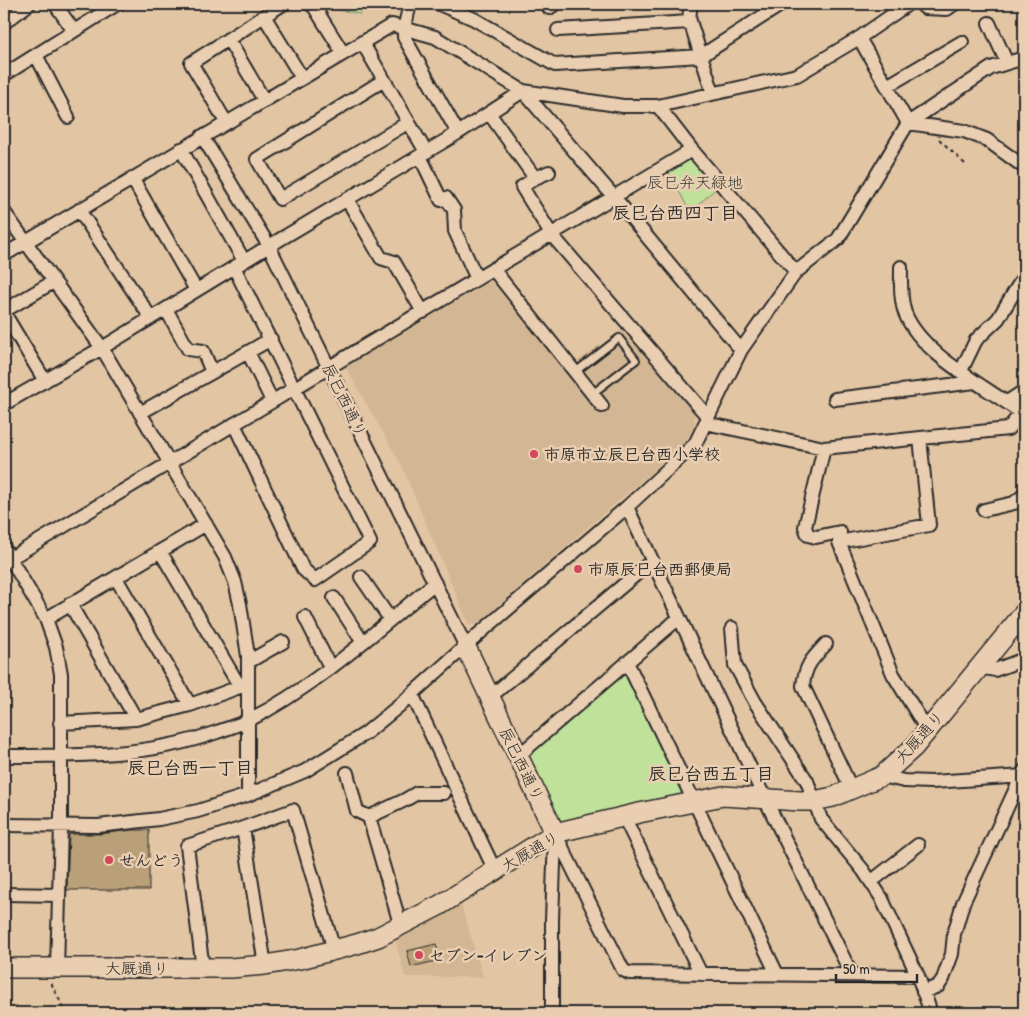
<svg xmlns="http://www.w3.org/2000/svg" width="1028" height="1017" viewBox="0 0 1028 1017" font-family="'Patrick Hand','Klee One',sans-serif">
<rect width="100%" height="100%" fill="#e2c5a3"/>
<filter id="ink" filterUnits="userSpaceOnUse"><feTurbulence type="fractalNoise" baseFrequency=".02" numOctaves="2"/><feDisplacementMap in="SourceGraphic" scale="10" xChannelSelector="R" yChannelSelector="G"/><feConvolveMatrix kernelMatrix="1 2 1 2 8 2 1 2 1" color-interpolation-filters="sRGB"/></filter>
<g filter="url(#ink)">
<path fill="#d3b794" d="M491,281L564,371L621,330L694,411L695,425L685,443L477,624L469,625L401,464L345,366Z
M460,901L483,977H405L394,935Z"/>
<path fill="#c0e19a" stroke="#768662" d="M314,4H366L360,14L313,5Z
M692,150L721,184L690,212L666,166Z
M627,662L694,802L555,833L518,756Z"/>
<path fill="#baa078" stroke="#2b2b2b" d="M133,830H149V890H67L69,834H99Z
M436,944L440,960L411,967L407,951Z"/>
<g fill="none" stroke-linecap="round" stroke-linejoin="round">
<defs>
<path id="lane" d="M575,372L619,338L636,360L592,394"/>
<path id="street" d="M55,4L74,31
M309,4L313,5L343,53
M410,4L404,29V37L458,133
M439,4L474,19L555,65L701,56L782,4
M547,4L549,8L555,4
M691,4L689,18L713,93
M921,4L925,8L947,9L954,4
M264,16L302,78
M4,23L29,4
M989,23L1007,63
M558,30L690,22
M859,38L908,123
M228,39L264,100
M362,42L426,152
M36,55L68,117
M4,75L117,4
M384,80L257,159L280,199L409,122
M887,86L962,42
M658,106L692,150L796,272
M489,113L535,178
M226,122L191,63L283,4
M908,123L964,131L987,140L1024,167
M202,136L269,246L466,647
M181,149L244,261
M420,156L441,200L446,198L454,210L455,231L477,279
M549,172L535,178L522,187L551,234L708,417
M132,178L196,290
M347,199L381,258L394,262L423,312
M79,210L151,318
M4,212L102,348L225,557L235,582L240,604L248,656V795
M4,255L392,25L435,37L523,91L623,106H658L797,75L859,38L908,4
M901,267C901,282 900,299 905,313C922,356 988,387 1024,415
M493,269L602,406
M166,309L188,349L203,351L212,372
M4,311L53,282
M4,313L45,381
M248,352L272,401
M961,371L976,340L998,319L1024,276
M835,399L975,382
M1007,402L1024,391
M4,404L102,348L269,246L458,133L523,91L614,197L741,350
M140,413L271,339
M705,423L824,448L1008,429L1021,413
M234,424L303,569L315,580L370,542L234,267
M920,438L929,525L839,542L893,674L927,730
M824,448L805,527L808,535L816,537L840,532
M627,507L765,799L852,975
M984,510L1014,503L1024,495
M4,548L46,619L56,647L61,674V826L57,968
M160,551L240,687
M4,562L692,150
M361,577L390,619
M116,578L190,705
M334,598L362,641
M70,604L136,719
M305,617L330,667
M46,619L206,524
M732,628L735,665L755,702L807,781L821,819L863,870L881,897L918,976L931,1013
M826,644C813,658 805,665 803,686L852,790
M248,662L283,642
M627,662L777,974
M979,667L995,670L1024,659
M412,694L495,871
M490,697L652,561
M60,723L136,719L190,705L248,684
M4,756C76,756 148,757 217,732C228,728 239,725 249,720C318,685 375,631 435,583
M518,756L679,618
M347,773L357,811L369,817L401,927
M882,776L904,781L932,782L1024,776
M369,817L405,800L417,793H444
M624,817L701,974
M4,825L98,826L159,819L198,811L248,795L305,771L366,733L400,705L480,633L627,507L695,444L741,350L796,272L838,239L908,123L991,68L1024,58
M243,828L265,965
M555,833L623,970L629,973L918,976
M872,881L918,845
M4,894L59,895
M203,969L187,846L243,828L293,810L334,950
M923,992L938,986L943,979L952,954L954,934L963,903L1024,771
M552,1013V920L555,836"/>
<path id="secondary" d="M466,647L555,833
M4,968H231L265,965L300,959L357,944L378,937L440,905L555,833L639,813L723,796L800,801H814L833,797L882,776L914,747L1024,613"/>
</defs>
<use href="#lane" stroke="#2b2b2b" stroke-width="10"/>
<use href="#street" stroke="#2b2b2b" stroke-width="16"/>
<use href="#secondary" stroke="#2b2b2b" stroke-width="22"/>
<path stroke="#2b2b2b" stroke-width="2" stroke-dasharray="4 4" stroke-linecap="butt" d="M939,139L965,164
M51,983L66,1013"/>
<use href="#lane" stroke="#eaceb1" stroke-width="6"/>
<use href="#street" stroke="#eaceb1" stroke-width="12"/>
<use href="#secondary" stroke="#eaceb1" stroke-width="19"/>
</g>
</g>
<g fill="#d1495b" stroke="#eaceb1" stroke-width="2">
<circle cx="534" cy="454" r="5"/>
<circle cx="578" cy="569" r="5"/>
<circle cx="109" cy="860" r="5"/>
<circle cx="419" cy="955" r="5"/>
</g>
<g text-anchor="middle" dominant-baseline="central" stroke-width="5" stroke-linejoin="round" paint-order="stroke">
<g font-size="16" fill="#3a3d36" stroke="#eaceb1">
<text x="695" y="182">辰巳弁天緑地</text>
</g>
<g font-size="16" fill="#2b2b2b" stroke="#eaceb1">
<text transform="translate(345 400) rotate(64)">辰巳西通り</text>
<text transform="translate(919 737) rotate(-48)">大厩通り</text>
<text transform="translate(522 764) rotate(64)">辰巳西通り</text>
<text transform="translate(530 851) rotate(-30)">大厩通り</text>
<text x="137" y="968">大厩通り</text>
</g>
<g font-size="16" font-weight="bold" fill="#2b2b2b" stroke="#eaceb1" text-anchor="start">
<text x="544" y="454">市原市立辰巳台西小学校</text>
<text x="588" y="569">市原辰巳台西郵便局</text>
<text x="119" y="860">せんどう</text>
<text x="429" y="955">セブン-イレブン</text>
</g>
<g font-size="18" font-weight="bold" fill="#2b2b2b" stroke="#eaceb1">
<text x="675" y="212">辰巳台西四丁目</text>
<text x="190" y="767">辰巳台西一丁目</text>
<text x="711" y="773">辰巳台西五丁目</text>
</g>
</g>
<rect width="1028" height="1017" fill="none" stroke="#eaceb1" stroke-width="20"/>
<rect x="10" y="10" width="1008" height="997" fill="none" stroke="#2b2b2b" stroke-width="2" filter="url(#ink)"/>
<path d="M836 974v8h81v-8" fill="none" stroke="#2b2b2b" stroke-width="2.5"/>
<text x="843" y="974" font-size="15" fill="#2b2b2b" stroke="#eaceb1" stroke-width="4" paint-order="stroke">50 m</text>
</svg>
